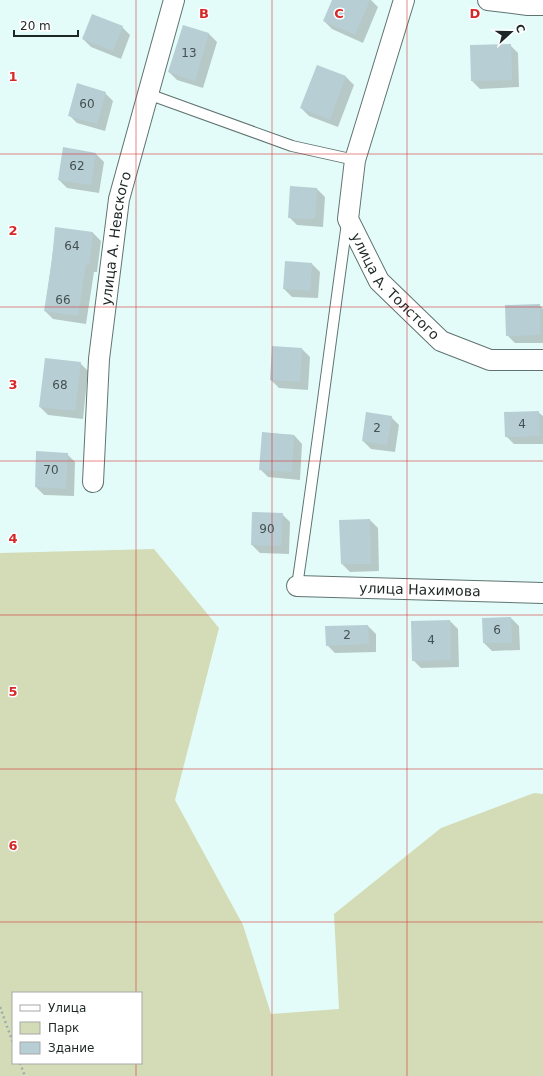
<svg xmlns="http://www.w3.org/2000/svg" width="543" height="1076" viewBox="0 0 543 1076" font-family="'DejaVu Sans',sans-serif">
<rect width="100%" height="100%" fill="#e4fcf9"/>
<path fill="#d3dcb6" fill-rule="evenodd" d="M154,549L219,628L175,800L243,925L271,1014L339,1009L334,914L441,828L534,793L543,794V1076H0V553ZM13,993H141V1063H13Z"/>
<path fill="#0003" d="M333,0H371L378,7L363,43L332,29L324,21Z
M184,26L209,34L217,42L203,88L177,80L169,72Z
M122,27L130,35L121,59L91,47L83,39Z
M510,45L518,53L519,87L480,89L472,81Z
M317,66L346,77L354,85L338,127L309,116L301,108Z
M105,93L113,101L105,131L77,123L69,115Z
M96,154L104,162L99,193L67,188L59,180Z
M291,187L317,189L325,197L323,227L297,225L289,217Z
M56,228L93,233L101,241L97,272H94L86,324L53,319L45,311Z
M312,264L320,272L318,298L292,297L284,289Z
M539,305L543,309V343H515L507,335Z
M302,349L310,357L308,390L279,388L271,380Z
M80,363L88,371L83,419L48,415L40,407Z
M538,412L543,416V444H514L506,436Z
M391,417L399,425L395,452L371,449L363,441Z
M263,433L294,435L302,444L300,480L268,477L260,469Z
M67,454L75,462L74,496L44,495L36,487Z
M282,514L290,522L289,554L260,553L252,545Z
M370,520L378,528L379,571L350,572L342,564L340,521Z
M511,618L519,626L520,650L492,651L484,643Z
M450,621L458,629L459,667L421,668L413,660Z
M368,626L376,634V652L335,653L327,645Z"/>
<path fill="#b7ced5" d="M332,0H370L355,35L323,21Z
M92,14L123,26L113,51L82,39Z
M183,25L209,33L195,81L168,72Z
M511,44L512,80L471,81L470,45Z
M317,65L346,76L330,120L300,108Z
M77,83L106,92L97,124L68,116Z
M63,147L96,153L91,185L58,180Z
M290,186L317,188L315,219L288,218Z
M55,227L93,232L89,265L86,264L78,316L44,311L52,260Z
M285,261L312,263L310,291L283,289Z
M540,304V335L506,336L505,305Z
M272,346L302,348L300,382L270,380Z
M45,358L81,362L75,411L39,407Z
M539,411L540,436L505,437L504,412Z
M366,412L392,416L387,445L362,441Z
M262,432L294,435L292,472L259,470Z
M36,451L68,453L66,489L35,487Z
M252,512L283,513L281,546L251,545Z
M370,519L371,564H341L339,520Z
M511,617L512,643H483L482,618Z
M450,620L451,660L412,661L411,621Z
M368,625L369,644L326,646L325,626Z"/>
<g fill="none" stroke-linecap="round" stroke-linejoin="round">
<defs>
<path id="lane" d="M148,94L292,146L355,160
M297,586C315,465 330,344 347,223"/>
<g id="street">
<path id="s1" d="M404,0L355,160L348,219L379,281L441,341L490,360H543"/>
<path d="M488,0L528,5H543"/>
<path id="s2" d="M93,482L99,359L119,199L174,0"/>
<path id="s3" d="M297,586L543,593"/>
</g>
</defs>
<use href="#lane" stroke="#5f7471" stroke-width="12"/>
<use href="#street" stroke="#5f7471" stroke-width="22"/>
<path stroke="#9baeab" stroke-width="2.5" stroke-dasharray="2 3" stroke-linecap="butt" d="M0,1007L13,1043
M20,1063L25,1076"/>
<use href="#lane" stroke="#fff" stroke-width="10"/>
<use href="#street" stroke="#fff" stroke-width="20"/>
</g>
<path fill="none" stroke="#d62828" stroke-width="1" stroke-opacity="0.55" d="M136,0V993M272,0V1076M407,0V1076M0,154H543M0,307H543M0,461H543M0,615H543M0,769H543M0,922H543M136,1063V1076"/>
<g text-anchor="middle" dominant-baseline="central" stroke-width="3" stroke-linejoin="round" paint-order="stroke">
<g font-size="12" fill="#445151">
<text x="189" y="53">13</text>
<text x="87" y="104">60</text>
<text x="77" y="166">62</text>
<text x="72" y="246">64</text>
<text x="63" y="300">66</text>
<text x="60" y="385">68</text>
<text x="522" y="424">4</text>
<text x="377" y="428">2</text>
<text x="51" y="470">70</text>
<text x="267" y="529">90</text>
<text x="497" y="630">6</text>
<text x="347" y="635">2</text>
<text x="431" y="640">4</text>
</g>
<g font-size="14" fill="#1d2725" stroke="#fff">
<text stroke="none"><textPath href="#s2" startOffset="245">улица А. Невского</textPath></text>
<text stroke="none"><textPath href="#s1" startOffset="310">улица А. Толстого</textPath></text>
<text stroke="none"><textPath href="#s3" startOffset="123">улица Нахимова</textPath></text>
</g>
</g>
<g font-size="13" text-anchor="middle" font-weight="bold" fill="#d62828" stroke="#fff" stroke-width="3" stroke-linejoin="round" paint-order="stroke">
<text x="204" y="18">B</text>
<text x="339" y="18">C</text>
<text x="475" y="18">D</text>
<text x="13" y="81">1</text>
<text x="13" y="235">2</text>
<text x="13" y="389">3</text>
<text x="13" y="543">4</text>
<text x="13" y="696">5</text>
<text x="13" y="850">6</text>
</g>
<rect x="12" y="992" width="130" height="72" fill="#ffffff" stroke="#a5a9a8"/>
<rect x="20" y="1005" width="20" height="6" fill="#ffffff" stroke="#a5a9a8"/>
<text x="48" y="1012" font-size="12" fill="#1d2725">Улица</text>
<rect x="20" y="1022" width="20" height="12" fill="#d3dcb6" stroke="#a5a9a8"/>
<text x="48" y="1032" font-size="12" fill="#1d2725">Парк</text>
<rect x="20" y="1042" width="20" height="12" fill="#b7ced5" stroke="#a5a9a8"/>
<text x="48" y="1052" font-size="12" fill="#1d2725">Здание</text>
<g transform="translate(511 32) rotate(69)" stroke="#ffffff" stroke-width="3" paint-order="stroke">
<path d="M0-3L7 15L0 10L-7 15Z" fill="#1d2725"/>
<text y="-6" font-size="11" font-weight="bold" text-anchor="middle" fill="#1d2725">С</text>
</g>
<path d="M14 30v6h64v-6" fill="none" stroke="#1d2725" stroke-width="2"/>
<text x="20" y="30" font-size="12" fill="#1d2725" stroke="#ffffff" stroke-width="3" paint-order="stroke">20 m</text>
</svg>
